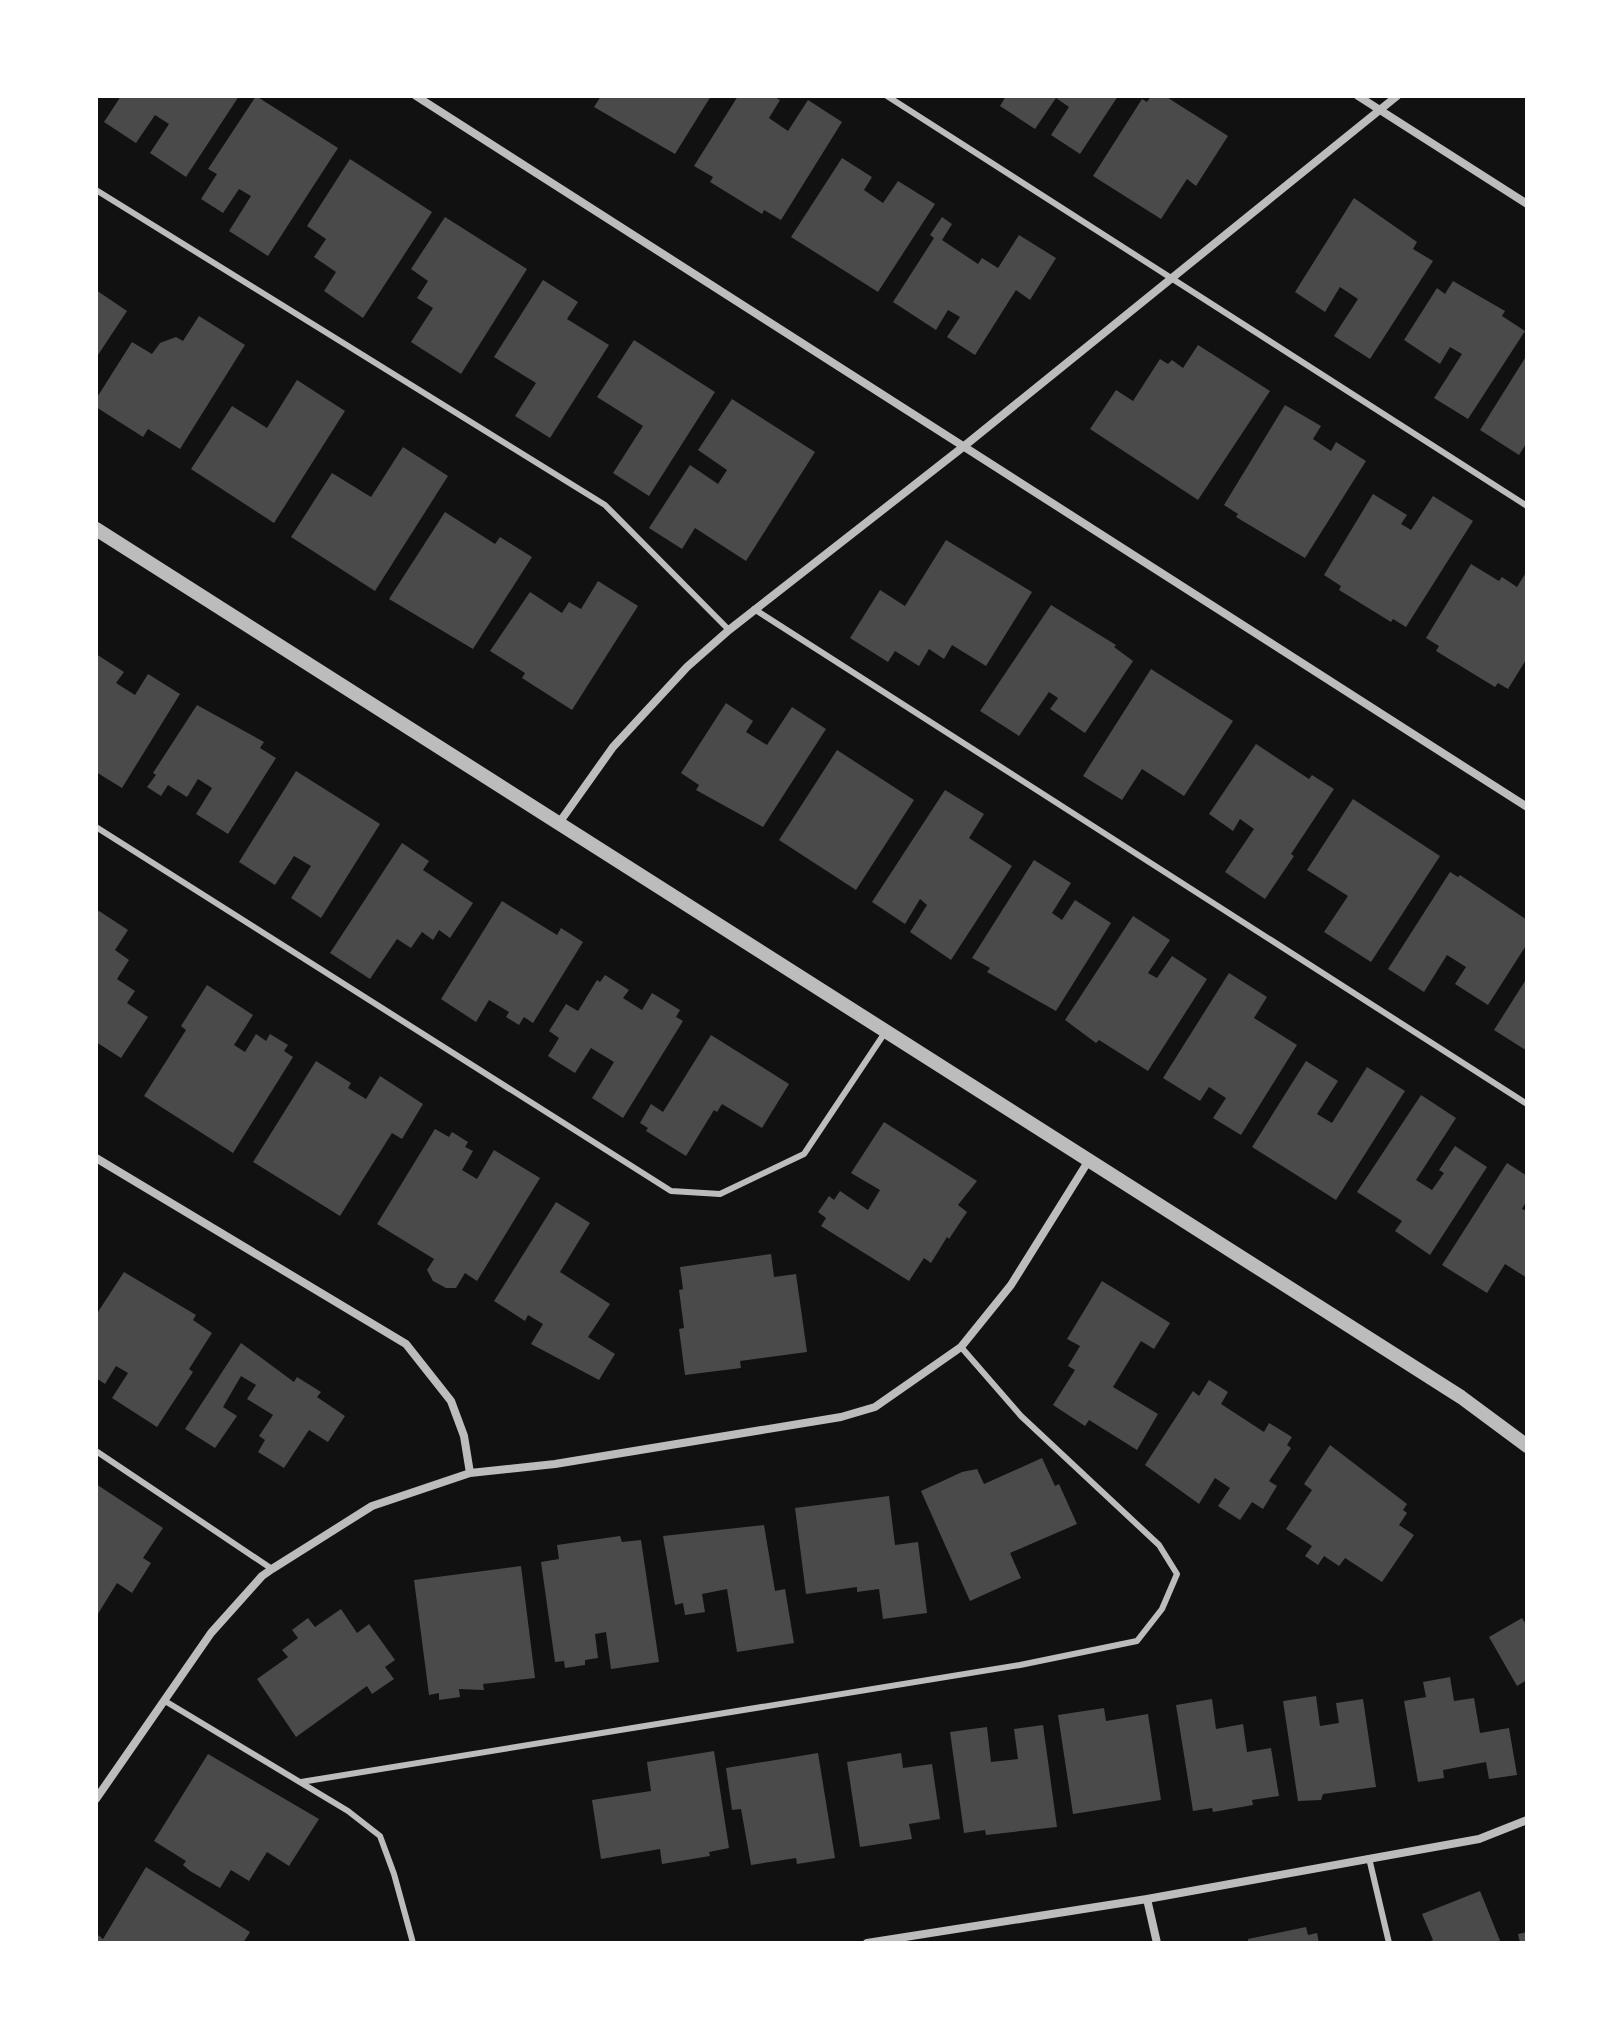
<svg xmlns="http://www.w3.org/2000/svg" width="1623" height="2039" viewBox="0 0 1623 2039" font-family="'Source Sans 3',sans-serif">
<rect width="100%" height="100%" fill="#111"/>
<path fill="#4a4a4a" d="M121,96H239L186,177L150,153L169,124L155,115L136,143L104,122Z
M256,96L338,148L268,256L229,231L251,196L239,189L223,213L201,199L217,174L208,169Z
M601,96H711L675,154L594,107Z
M738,96H773L780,100L769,118L788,131L808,100L842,122L781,220L764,210L762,214L710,182L713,177L694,166Z
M1006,96H1118L1080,154L1051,135L1069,107L1056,98L1035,129L1000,106Z
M1151,96H1165L1228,136L1196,186L1187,179L1161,219L1093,176L1142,99L1147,102Z
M842,158L872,177L864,190L883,203L898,181L935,204L878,292L791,237Z
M350,159L432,212L363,318L324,291L336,272L314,257L326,239L307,226Z
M1354,198L1417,242L1413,249L1433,261L1370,359L1334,336L1358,299L1340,287L1325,312L1295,292Z
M445,217L527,269L461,374L411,342L433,308L417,298L428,281L411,269Z
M942,217L952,224L942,240L978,264L982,258L998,268L1019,235L1056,258L1030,300L1016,290L975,355L947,337L960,317L948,310L936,330L893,302L934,238L930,235Z
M543,280L578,302L567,319L609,345L550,438L515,416L536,383L494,357Z
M1453,281L1505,311L1502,316L1525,331L1468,419L1434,398L1462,354L1450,347L1440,364L1404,340L1437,288L1445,294Z
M96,290L127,311L96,358Z
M199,316L245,345L180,449L148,429L143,437L96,407V399L132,342L152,354L160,343L176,337L183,341Z
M634,340L715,392L649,496L613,473L643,426L597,397Z
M1198,345L1270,391L1198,500L1090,429L1116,390L1133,401L1160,359L1168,364L1172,360L1183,368Z
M1527,355V442L1519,455L1480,430Z
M297,380L345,411L274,523L191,469L232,406L267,428Z
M732,399L815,452L746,561L695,528L682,549L649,528L690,465L718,484L727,470L698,450Z
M1285,405L1321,426L1313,439L1331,451L1336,442L1366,461L1305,558L1236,517L1238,514L1224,505Z
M403,447L448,476L375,591L291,537L332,473L371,497Z
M1373,494L1407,515L1401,524L1411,530L1433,496L1473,521L1406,627L1393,619L1391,622L1339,590L1341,586L1324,575Z
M445,512L495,544L500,537L532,557L473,649L389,599Z
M946,540L1032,592L986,666L952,645L944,659L929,649L919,666L895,651L888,662L850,638L880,590L905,606Z
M1471,564L1499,581L1502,577L1517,587L1527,571V658L1508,689L1498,683L1495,687L1436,651L1439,646L1426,638Z
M598,581L638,606L572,710L522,678L525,673L490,651L530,592L562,613L569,602L581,609Z
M1051,605L1116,645L1114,647L1133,661L1085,733L1050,709L1058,698L1049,692L1019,736L980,711Z
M96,654L124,672L116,683L135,695L148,674L180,694L122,788L96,772Z
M1151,669L1233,721L1184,796L1142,769L1122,800L1083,776Z
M726,703L753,721L746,732L767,745L792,707L826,729L763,827L696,790L699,785L681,773Z
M197,705L264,742L260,748L276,758L228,834L196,814L212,788L198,779L187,797L168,785L161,796L147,787L156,775L153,773Z
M1256,744L1309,779L1312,775L1334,789L1291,854L1294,856L1265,899L1225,872L1254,829L1240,819L1233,831L1209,814Z
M837,750L914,800L856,890L779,840Z
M296,771L380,824L321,918L291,898L311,866L294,856L275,885L239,862Z
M945,790L984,814L969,838L1012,866L951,960L910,932L927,905L920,899L905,924L872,902Z
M1353,799L1440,856L1371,962L1324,932L1348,896L1307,870Z
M402,843L429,861L423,870L473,903L450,938L439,930L433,940L422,932L411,948L397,939L370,979L330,953Z
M1034,860L1071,883L1052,913L1062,920L1075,900L1111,923L1056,1011L987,972L990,968L972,958Z
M1450,872L1458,877L1460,875L1527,920V944L1488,1005L1455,984L1466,967L1447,955L1424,992L1388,969Z
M502,901L557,935L561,928L583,942L533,1023L524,1017L519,1025L506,1017L509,1012L489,1000L476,1022L441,999Z
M96,909L128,930L115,950L129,960L117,979L135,991L127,1003L148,1017L121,1058L96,1042Z
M1133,916L1170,940L1148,973L1157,978L1172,956L1207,979L1148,1071L1099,1040L1096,1043L1065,1020Z
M1229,973L1267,997L1254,1018L1297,1045L1241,1135L1213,1118L1226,1098L1209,1087L1200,1101L1163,1078Z
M605,975L629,990L623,998L642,1010L652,993L680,1010L676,1017L683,1021L623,1118L592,1098L614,1062L591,1048L575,1073L548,1056L559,1038L549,1031L566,1004L578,1011L597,980L600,982Z
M1527,978V1051L1494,1030Z
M207,985L253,1015L234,1045L245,1052L256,1034L266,1041L270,1034L288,1045L284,1051L293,1057L233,1153L144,1096L186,1030L181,1026Z
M711,1035L789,1084L762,1128L722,1104L717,1112L714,1110L686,1156L646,1131L648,1128L640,1123L651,1104L663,1112Z
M316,1061L351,1083L348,1088L366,1099L380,1076L423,1104L402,1139L392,1133L340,1216L253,1162Z
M1306,1061L1338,1081L1317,1114L1332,1123L1367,1067L1405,1091L1336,1200L1252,1147Z
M1421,1095L1456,1118L1416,1180L1432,1190L1444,1173L1439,1170L1455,1146L1487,1167L1430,1255L1395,1231L1402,1221L1357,1192Z
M884,1122L977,1181L958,1205L967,1212L949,1239L947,1237L931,1263L924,1258L909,1281L821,1226L826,1218L818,1212L829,1196L834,1200L840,1191L868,1210L880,1190L851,1173Z
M435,1129L449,1137L452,1132L468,1142L465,1147L473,1151L462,1170L477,1179L494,1150L540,1178L477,1281L465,1273L456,1288H446L433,1281L427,1270L434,1259L377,1224Z
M1507,1163L1527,1176V1200L1522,1209L1527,1211V1278L1505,1264L1487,1293L1442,1265Z
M556,1202L590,1223L560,1272L610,1304L588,1337L615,1354L599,1380L531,1344L543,1324L528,1315L525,1321L494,1301Z
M771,1254L774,1277L796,1274L807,1352L740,1361L741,1368L685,1375L679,1329L684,1328L679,1290L683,1289L680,1267Z
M124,1272L196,1315L193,1320L212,1333L189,1369L193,1372L157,1427L112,1398L128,1373L116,1366L105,1384L96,1378V1315Z
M1102,1281L1170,1323L1154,1349L1141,1341L1113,1387L1158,1414L1137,1450L1089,1420L1085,1426L1053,1405L1075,1370L1068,1366L1080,1346L1067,1339Z
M241,1343L294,1382L297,1377L321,1392L317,1397L345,1416L328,1442L309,1430L284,1468L258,1452L265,1440L259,1436L273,1415L247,1399L256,1385L241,1376L223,1407L237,1416L215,1448L185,1429Z
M1209,1380L1228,1392L1221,1404L1264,1432L1269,1423L1292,1437L1287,1445L1291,1448L1269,1481L1277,1486L1263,1509L1252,1502L1240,1520L1218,1506L1230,1488L1215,1478L1199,1504L1145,1465L1193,1391L1199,1396Z
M1330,1445L1407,1504L1403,1510L1407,1513L1399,1525L1414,1535L1382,1582L1345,1558L1339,1566L1324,1556L1318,1565L1305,1556L1312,1546L1286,1529L1312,1490L1304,1484Z
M1042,1458L1055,1486L1059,1484L1077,1524L1010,1553L1021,1578L970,1601L921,1491L962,1472L977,1469L984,1484Z
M96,1484L163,1528L143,1558L151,1563L132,1593L117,1583L96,1617Z
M889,1496L895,1545L918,1542L927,1613L883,1619L879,1589L857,1592V1587L806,1594L795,1508Z
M764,1525L775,1591L785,1589L794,1643L737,1652L727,1589L702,1594L705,1612L685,1615L683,1603L675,1605L663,1536Z
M620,1536L622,1542L641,1540L659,1662L611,1669L606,1632L595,1634L598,1658L585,1660V1665L565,1668L564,1661L555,1662L541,1562L559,1559L557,1545Z
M521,1566L535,1678L483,1684L484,1690L459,1689L460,1697L439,1700V1693L429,1695L414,1580Z
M341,1609L357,1633L369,1624L395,1660L385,1667L394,1679L372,1694L367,1686L296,1737L257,1679L288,1657L282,1650L298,1638L292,1630L308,1618L315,1627Z
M1522,1618L1527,1626V1680L1517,1686L1489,1637Z
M1450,1677L1454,1701L1474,1698L1480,1733L1509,1728L1517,1775L1489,1779L1486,1762L1443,1770L1444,1778L1418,1782L1404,1701L1426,1697L1423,1682Z
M1316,1696L1320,1726L1339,1723L1336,1703L1363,1699L1376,1787L1323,1794L1321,1800L1298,1801L1283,1701Z
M1212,1699L1216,1729L1243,1724L1247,1752L1271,1748L1279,1796L1252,1800L1253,1805L1213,1812L1212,1808L1193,1811L1176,1705Z
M1104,1708L1106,1721L1148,1714L1161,1800L1073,1814L1058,1715Z
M1043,1725L1057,1827L986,1835L985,1830L964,1833L950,1732L987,1727L991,1762L1018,1759L1014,1729Z
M714,1751L729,1848L709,1852L710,1856L662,1864L660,1849L601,1859L592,1800L651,1791L647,1762Z
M818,1753L835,1858L797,1864L796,1858L751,1865L741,1809L732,1810L726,1768Z
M901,1753L903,1768L932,1764L940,1819L909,1824L912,1839L860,1847L847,1762Z
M208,1754L319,1819L289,1866L267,1852L249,1881L231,1870L220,1888L190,1871L183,1865L186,1861L154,1841Z
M146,1867L250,1932L243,1943H96L98,1935L103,1939Z
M1480,1891L1501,1943H1426L1433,1940L1422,1914Z
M1306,1927L1308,1935L1317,1933L1319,1943H1248V1939Z
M1527,1932V1943H1520L1518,1934Z"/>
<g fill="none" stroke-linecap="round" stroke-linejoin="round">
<path stroke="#bcbcbc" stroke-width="6" d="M887,96L1527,506
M96,190L605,505L729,630
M754,609L1527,1104
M96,827L671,1191L720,1194L804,1154L886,1031
M96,1451L272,1569
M165,1701L348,1811L380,1836L394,1874L413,1943
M301,1782L1020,1665L1137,1641L1162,1609L1177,1574L1159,1545L1021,1416L961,1347
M1369,1858L1389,1943"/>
<path stroke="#bcbcbc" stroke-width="8" d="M416,96L1527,807
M1358,96L1527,204
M559,823L613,747L687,667L729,630L963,447L1397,96
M96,1158L406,1344L451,1401L464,1436L470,1473
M96,1799L211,1633L262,1576L272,1569L372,1506L470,1473L555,1464L841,1417L875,1407L961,1347L1011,1285L1089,1160
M1147,1899L1157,1943
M867,1943L1147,1899L1479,1839L1527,1820"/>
<path stroke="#bcbcbc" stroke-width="14" d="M96,529L1461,1397L1527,1446"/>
</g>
<rect width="1623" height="2039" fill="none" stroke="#ffffff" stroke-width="196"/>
</svg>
